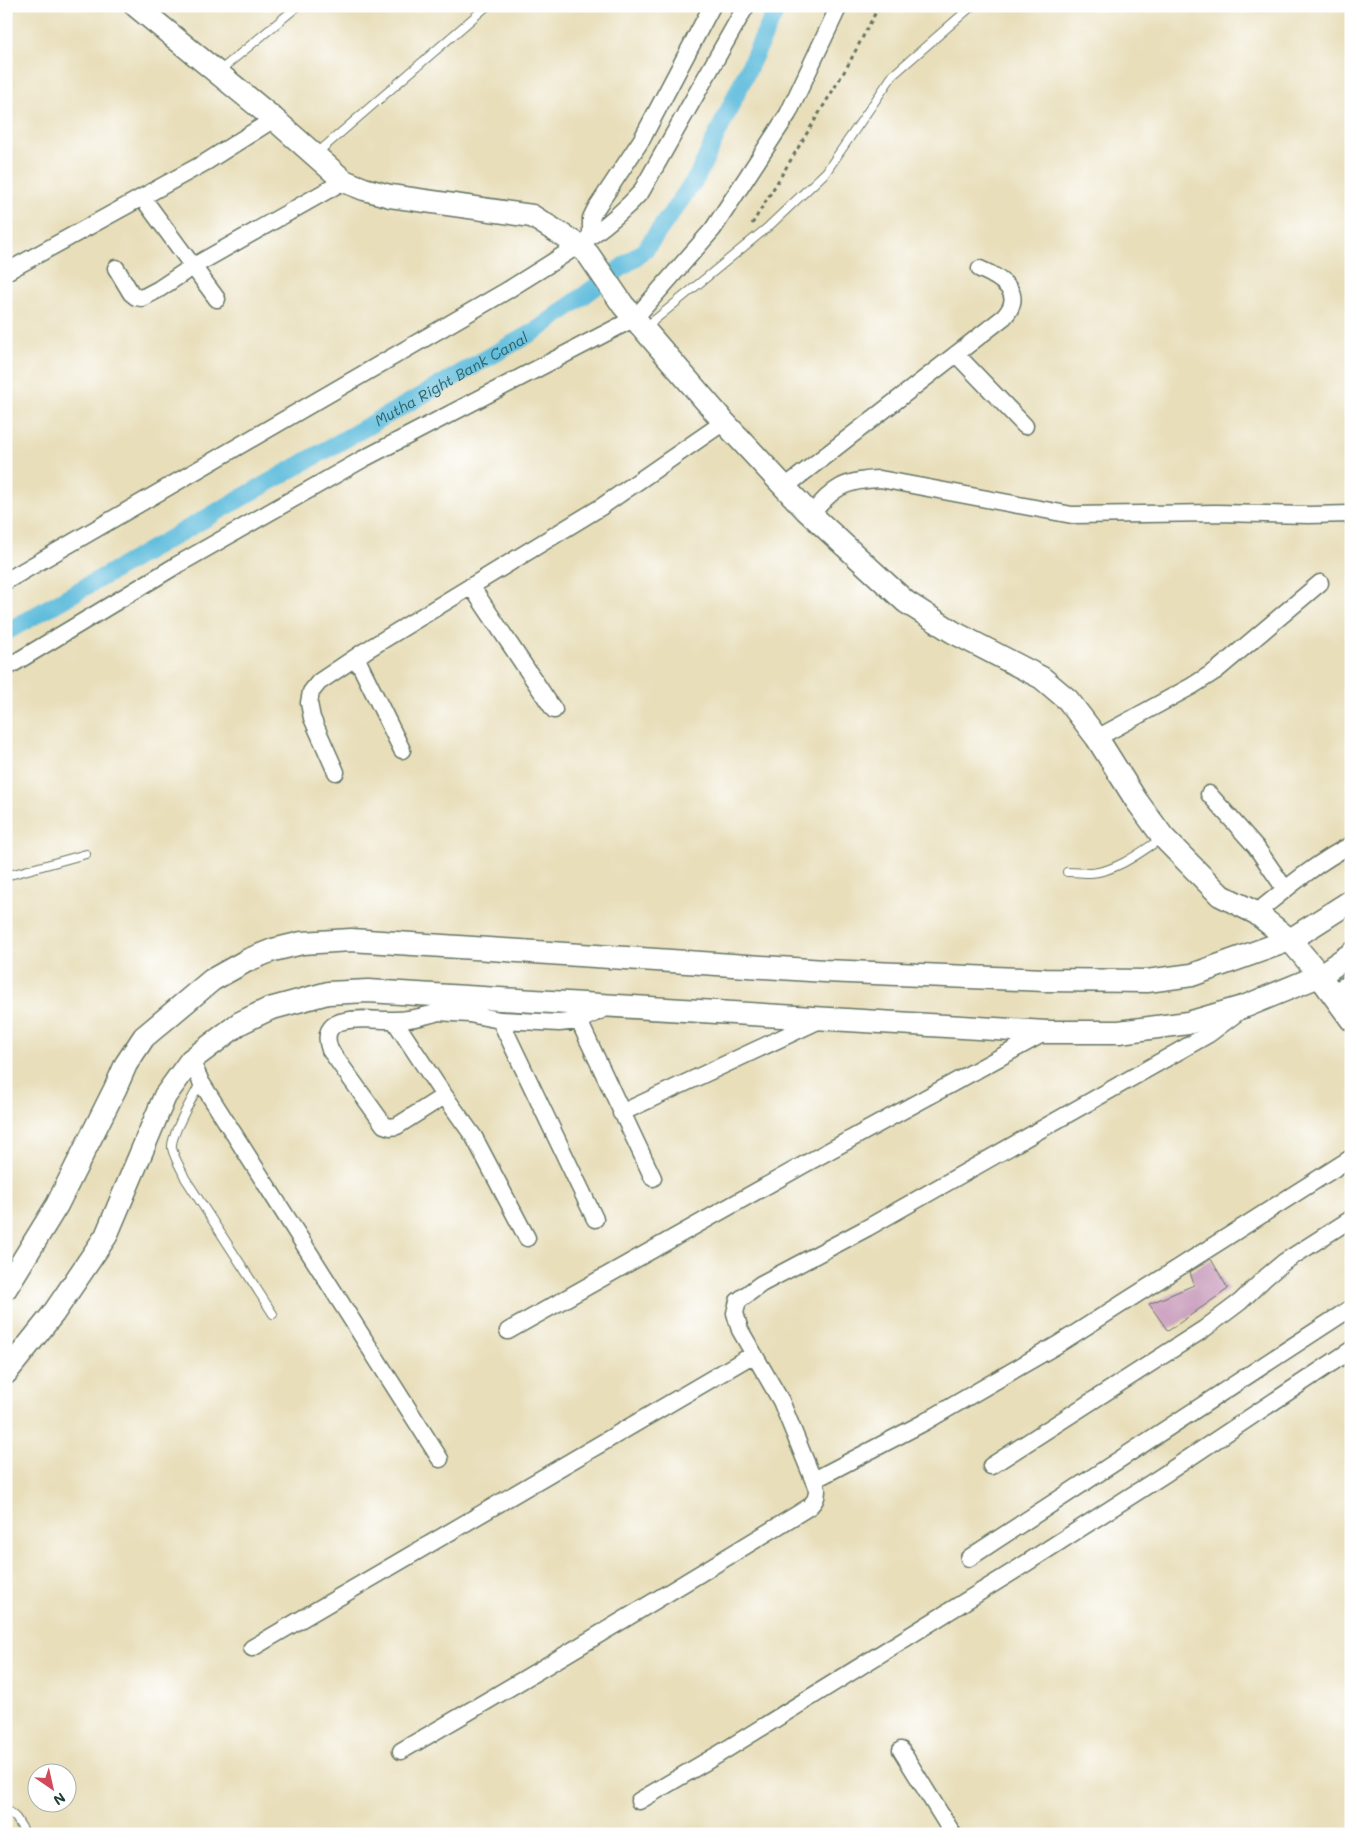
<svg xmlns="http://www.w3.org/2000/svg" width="1357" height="1840" viewBox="0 0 1357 1840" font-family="Mali,sans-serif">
<rect width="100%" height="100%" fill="#fff"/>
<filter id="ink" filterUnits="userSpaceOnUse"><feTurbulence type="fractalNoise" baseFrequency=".02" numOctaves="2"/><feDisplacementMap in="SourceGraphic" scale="10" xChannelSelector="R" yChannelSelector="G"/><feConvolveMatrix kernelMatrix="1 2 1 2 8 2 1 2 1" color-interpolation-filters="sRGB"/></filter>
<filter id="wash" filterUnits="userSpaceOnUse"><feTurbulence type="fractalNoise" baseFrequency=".0096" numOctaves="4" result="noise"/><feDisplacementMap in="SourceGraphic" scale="20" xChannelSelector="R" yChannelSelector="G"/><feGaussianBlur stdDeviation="1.12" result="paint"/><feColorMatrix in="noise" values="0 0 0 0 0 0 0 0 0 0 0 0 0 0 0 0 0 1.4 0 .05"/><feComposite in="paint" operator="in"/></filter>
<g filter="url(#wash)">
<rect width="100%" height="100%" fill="#e8deba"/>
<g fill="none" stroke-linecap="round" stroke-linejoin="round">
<path stroke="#5dbbdb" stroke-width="18" id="s1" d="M6,632L540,328L645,250L697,177L778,6"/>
</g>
<g id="blocks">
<path fill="#cda4c1" d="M1211,1259L1228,1289L1168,1331L1149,1304L1194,1285L1190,1272Z"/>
</g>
</g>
<g filter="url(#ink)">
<use href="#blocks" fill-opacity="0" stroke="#657563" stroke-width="1"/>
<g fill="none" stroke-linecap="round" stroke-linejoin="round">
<defs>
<path id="lane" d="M218,72L298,6
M316,154L487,6
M646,327L768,227L826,172L893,75L972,6
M1067,872C1075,872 1083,873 1091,873C1117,871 1141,852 1162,838
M6,876L86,854
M201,1082C194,1095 170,1136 172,1148C174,1158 181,1168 185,1178L273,1314
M6,1809L16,1818L26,1834"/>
<path id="street" d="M142,197L217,299
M591,236V218L595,210L642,139L712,6
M116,268L131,293L136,297L142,298L159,289L192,267L344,181
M6,272L206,162L274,119
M956,354L1025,426
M785,487L1004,317C1026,293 1001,278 980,269
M811,515C832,488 845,480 880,479L1072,515L1216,513L1309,515L1351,514
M6,581L508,290C555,260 604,233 641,192L746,6
M471,586L554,710
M356,657L402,750
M6,668L177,565L363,459L635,318L713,229L788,114L839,6
M1097,738L1192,686L1217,670L1320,583
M336,772L312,718L309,703L311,692L319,682L365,651L601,507L724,422
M1209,794L1256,847L1285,889
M1256,913C1287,888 1316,863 1351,845
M1331,993L1351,982
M438,1012L469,1014L500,1020L559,1023L579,1021L610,1006
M394,1020L439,1088L474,1137L527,1238
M500,1020L595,1219
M579,1021L653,1178
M191,1060L201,1082L440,1459
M444,1096L397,1126L390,1127L384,1125L330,1050C315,1009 373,1021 394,1020C405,1020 417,1018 428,1015C442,1012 454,1003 465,996
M621,1113L820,1020
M508,1331L805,1164L1046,1032
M991,1466L1204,1329L1240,1302L1266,1277L1284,1262L1351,1219
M814,1480L923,1423L1057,1345L1351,1158
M969,1558L1351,1308
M252,1648L754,1354
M901,1750L953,1834
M401,1751C538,1672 674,1590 809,1507C815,1501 817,1498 817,1489L781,1401L740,1330L735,1313L738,1301L761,1284L867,1228L1209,1034L1237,1013
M639,1801L719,1754L1014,1571L1165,1474L1351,1350"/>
<path id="secondary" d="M136,6L274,119L344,181L364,189L390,196L532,216L578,245L588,254L623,305L724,422L806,510L906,602L953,632L1042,678L1068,700L1097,738L1136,800L1163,837L1220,895L1256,913L1290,940L1313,967L1351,1019
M6,1288L57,1205L115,1089L126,1064L144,1037L212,980L248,960L273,950L302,943L351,940L825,971L1045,980L1147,981L1192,975L1290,940L1351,901
M6,1373L53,1314L106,1236L165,1096L191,1060L240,1023L269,1009L328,993L368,991L1046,1032H1119L1188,1023L1246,1006L1319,976L1351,954"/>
</defs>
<use href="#lane" stroke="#657563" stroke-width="10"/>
<use href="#street" stroke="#657563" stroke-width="19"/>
<use href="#secondary" stroke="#657563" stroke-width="25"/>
<path stroke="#657563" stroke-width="3" stroke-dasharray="4 4" stroke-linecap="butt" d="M752,224L847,67L879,6"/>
<use href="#lane" stroke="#fff" stroke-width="8"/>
<use href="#street" stroke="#fff" stroke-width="16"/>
<use href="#secondary" stroke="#fff" stroke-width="22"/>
</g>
</g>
<g text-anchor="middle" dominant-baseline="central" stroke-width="4" stroke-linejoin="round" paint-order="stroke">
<g font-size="15" font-style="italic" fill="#326366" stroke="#fff">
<text stroke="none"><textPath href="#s1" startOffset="512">Mutha Right Bank Canal</textPath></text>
</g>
</g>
<rect width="1357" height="1840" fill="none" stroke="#fff" stroke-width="25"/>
<g transform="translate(52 1788) rotate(146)"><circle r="24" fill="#ffffff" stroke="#a5b1ae"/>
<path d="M0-4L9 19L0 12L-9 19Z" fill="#d1495b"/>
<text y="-8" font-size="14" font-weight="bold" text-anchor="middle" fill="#1f3d34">N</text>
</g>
</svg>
